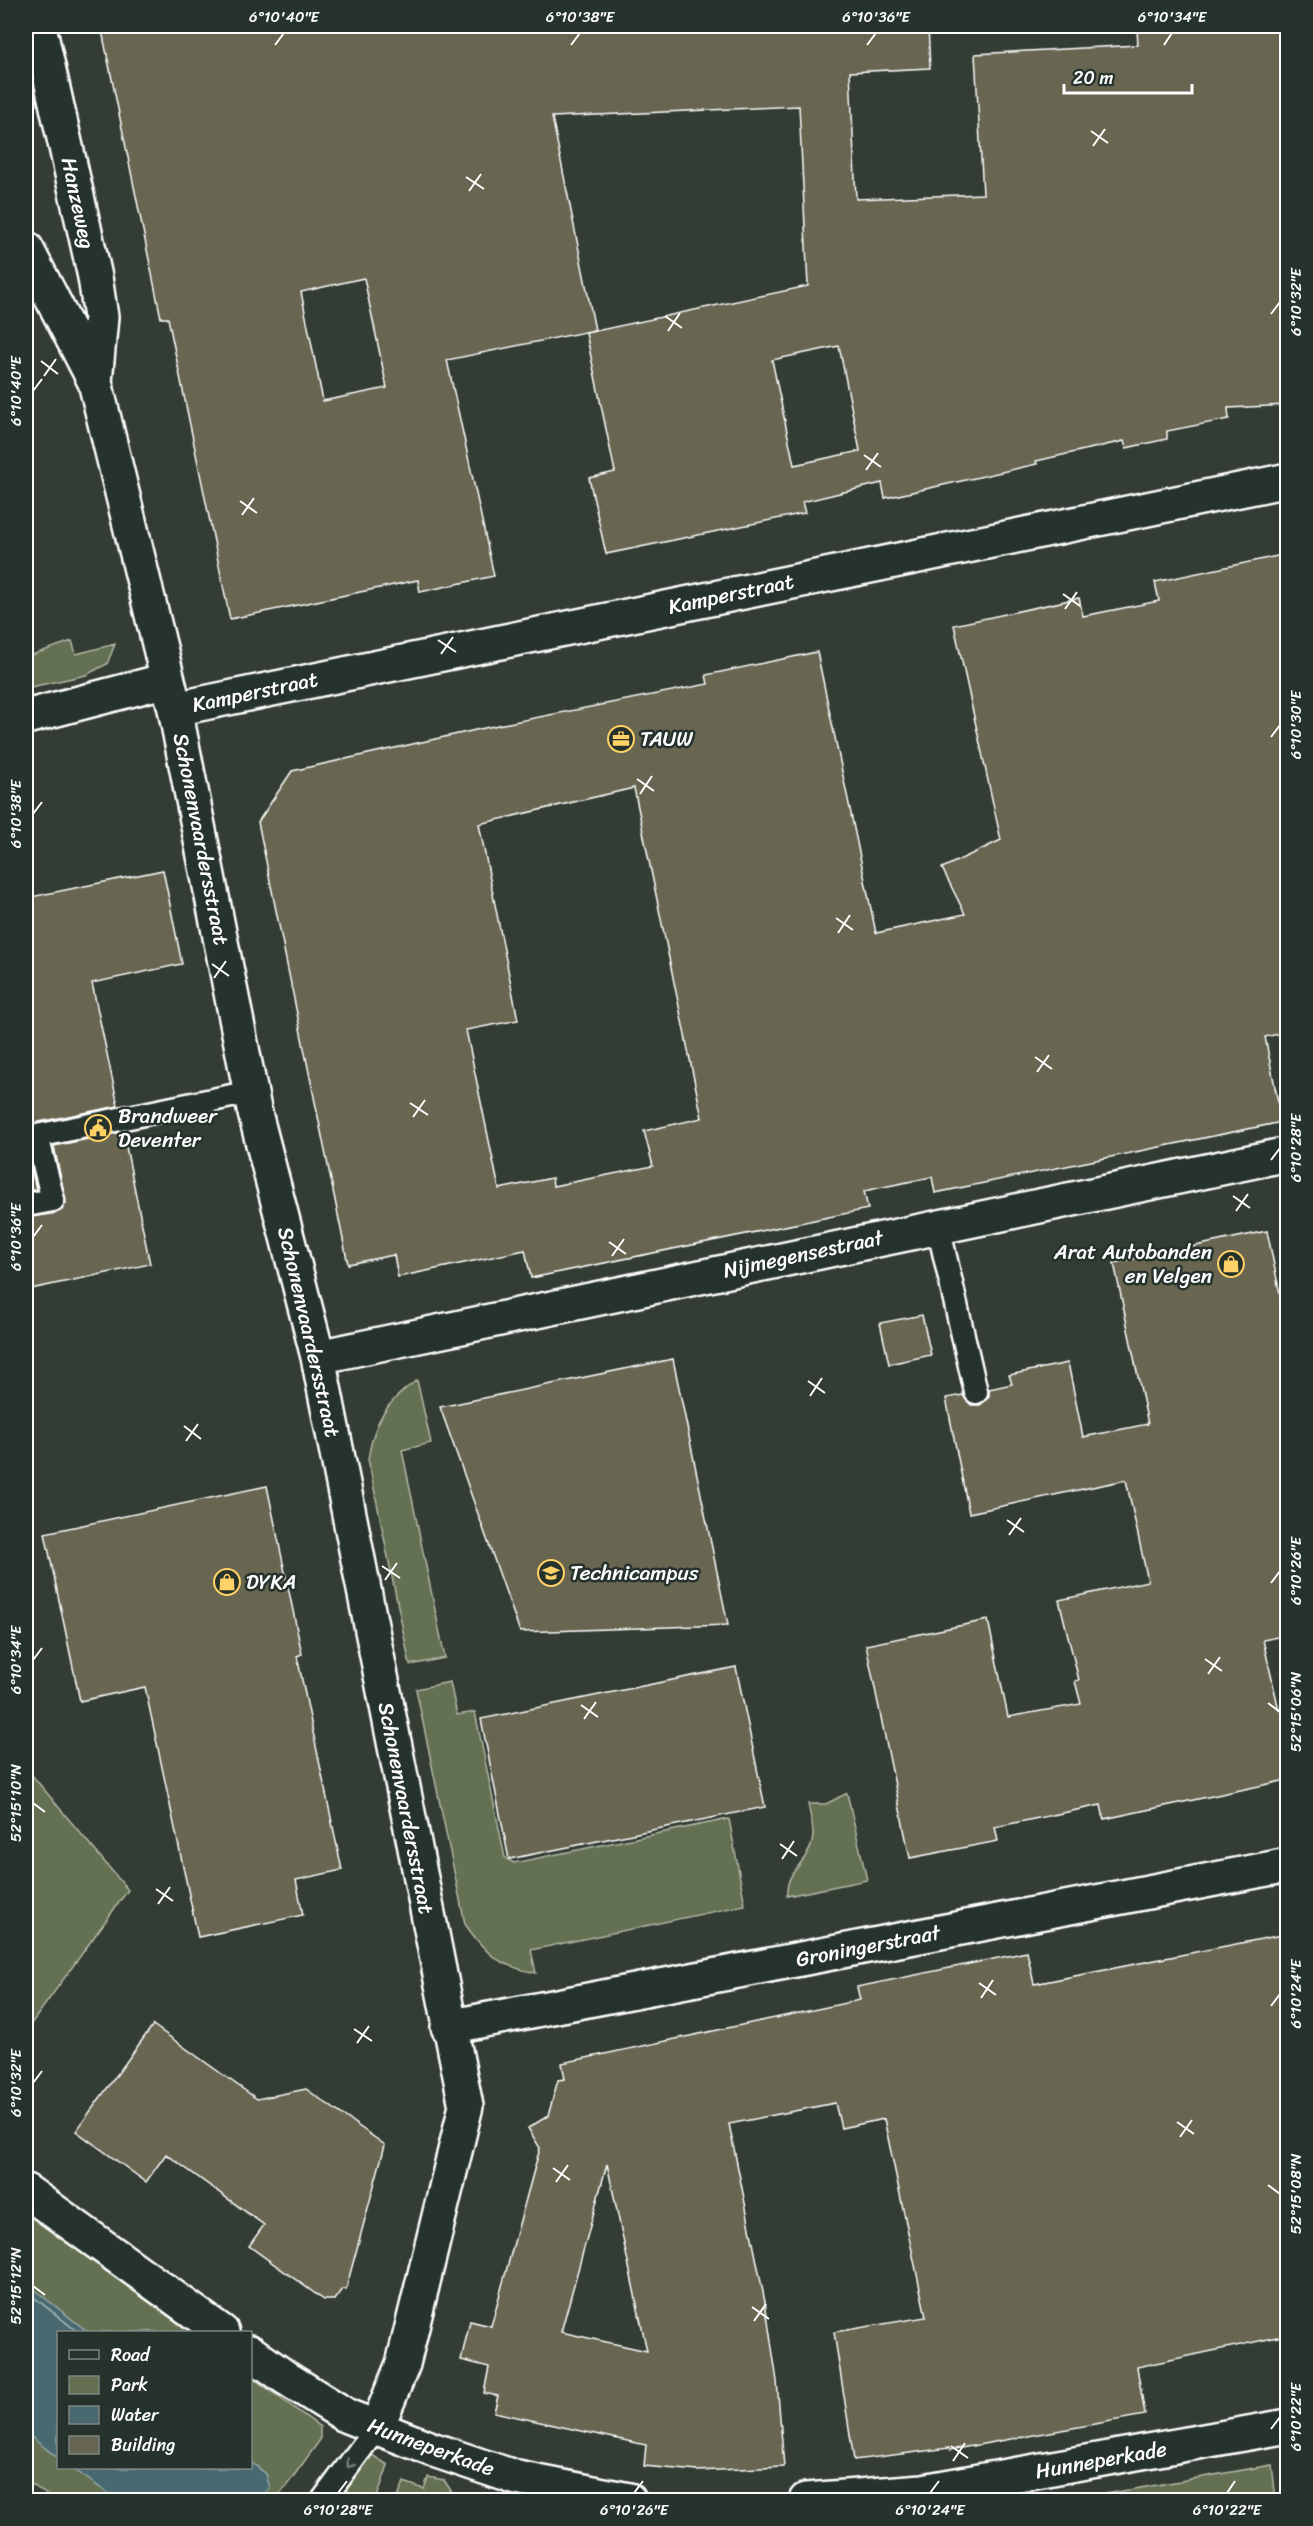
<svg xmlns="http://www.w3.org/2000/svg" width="1313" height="2526" viewBox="0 0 1313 2526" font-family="Sriracha,sans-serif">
<rect width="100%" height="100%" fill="#333d34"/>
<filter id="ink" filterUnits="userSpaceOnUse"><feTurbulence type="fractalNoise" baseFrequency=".0167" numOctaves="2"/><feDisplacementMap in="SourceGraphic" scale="12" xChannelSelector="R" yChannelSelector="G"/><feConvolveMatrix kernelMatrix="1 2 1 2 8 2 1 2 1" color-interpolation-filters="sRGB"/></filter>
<g filter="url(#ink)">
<path fill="#647051" stroke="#b2b8a8" stroke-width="1.5" d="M72,641L76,654L115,644L107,664L86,675L26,688V657Z
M417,1380L431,1443L402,1450L445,1658L410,1665L368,1459C374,1421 386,1402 417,1380Z
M450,1682L457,1715L475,1712L505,1858L514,1863L729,1819L745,1905L531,1950L536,1973C498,1966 486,1954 465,1924L416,1689Z
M26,1768L128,1890L26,2031Z
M847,1793L867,1880L787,1896C785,1872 805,1864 811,1846C816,1833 810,1816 808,1804H826Z
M26,2213L190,2332H88L26,2283Z
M250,2376L320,2427V2440L276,2500H258L269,2488L266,2474L251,2462Z
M26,2433L58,2458V2468H72L118,2500H54L26,2480Z
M372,2455L388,2465L376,2500H339Z
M1272,2465L1276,2500H1071Z
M428,2477L444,2480L457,2500H397L404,2482L424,2489Z"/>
<path fill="#48696f" stroke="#91a5a9" stroke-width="1.5" d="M26,2283L88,2332H58V2458L26,2433Z
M251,2462L266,2474L270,2488L258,2500H118L72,2468H250Z"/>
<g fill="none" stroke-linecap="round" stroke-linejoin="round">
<path stroke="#b6c3c5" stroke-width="1.5" d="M26,2291L78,2332"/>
</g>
<path fill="#676551" stroke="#fff" stroke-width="1.5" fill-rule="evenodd" d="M101,26H928L930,68L850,72L856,199L983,194L975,54L1138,45L1137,30L1223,26H1287V405L1228,408L1229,419L1167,431V439L1126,448L1124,441L1036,461L1037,464L885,498L882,483L802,502L805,513L606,554L589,478L615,472L586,333L808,286L799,106L552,117L595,330L447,360L494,576L420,592L418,580L230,619L168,318H161ZM364,278L387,388L323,401L301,292ZM839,346L860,451L794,465L772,360Z
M1287,554V1032L1265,1037L1282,1122L935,1193L932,1177L864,1191L868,1209L531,1278L525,1250L398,1277L394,1255L348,1264L258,822L292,771L498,725L708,684L706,675L817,652L876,933L965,914L942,868L1001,840L954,625L1079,598L1083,616L1159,601L1155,582ZM634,788L702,1118L644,1131L653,1166L553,1186L552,1178L499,1189L466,1030L518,1020L479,824Z
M163,870L182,964L92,983L118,1106L34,1123L26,1130V898Z
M123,1132L150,1264L26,1290V1218L56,1213L62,1210L66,1203L54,1146Z
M26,1146L36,1189L26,1191Z
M1267,1231L1287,1328V1635L1263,1640L1279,1710L1287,1708V1780L1104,1819L1101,1805L1024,1821L995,1827L998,1841L910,1858L866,1645L988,1620L1008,1717L1081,1704L1075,1681L1079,1680L1059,1600L1148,1581L1126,1480L969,1513L946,1398L963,1395L971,1405H980L989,1396V1389L1012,1384L1009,1375L1068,1363L1083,1437L1148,1424L1114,1263Z
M922,1315L931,1355L889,1364L880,1323Z
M673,1359L728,1625L520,1632L440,1407Z
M267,1486L302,1654L297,1656L342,1870L296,1880L303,1915L198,1937L145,1687L80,1701L45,1533Z
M736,1667L765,1807L509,1859L481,1719Z
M1287,1934V2335L1137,2367L1145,2415L950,2450L949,2448L854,2460L834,2332L926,2317L884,2119L841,2128L835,2103L729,2124L765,2302L777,2381L784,2467L698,2471L644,2466L646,2445L494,2412L498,2396L484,2393L489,2367L461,2360L470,2321L491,2326L540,2148L528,2128L548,2116L558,2080L565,2079L562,2063L860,2000L857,1987L1027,1952L1034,1984ZM607,2164L647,2351L561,2332Z
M153,2025L257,2099L306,2089L385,2145L346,2289H342L334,2300H324L249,2246L264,2225L166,2154L146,2182L76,2131Z"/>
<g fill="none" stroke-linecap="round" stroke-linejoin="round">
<defs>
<path id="lane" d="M26,1205L53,1200L37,1136L251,1092
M938,1226L976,1392
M323,2500L377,2427"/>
<path id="street" d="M39,26L95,277L101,317L95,382
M26,248L95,382L175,709L254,1109L318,1357L466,2106L403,2364L377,2427
M175,709L1288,480
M26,717L167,680
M318,1357L1288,1154
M448,2027L1288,1865
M26,2191L222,2332
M250,2352L286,2378L347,2416L434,2450L517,2478L629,2500
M806,2500L923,2491L1288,2426"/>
</defs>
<use href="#lane" stroke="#fff" stroke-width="27"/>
<use href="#street" stroke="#fff" stroke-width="38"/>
<use href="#lane" stroke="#26332d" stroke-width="22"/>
<use href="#street" stroke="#26332d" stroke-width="33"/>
</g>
<defs><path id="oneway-chevron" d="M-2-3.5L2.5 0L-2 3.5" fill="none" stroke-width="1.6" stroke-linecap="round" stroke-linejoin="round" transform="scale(1.5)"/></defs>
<use stroke="#727a76" href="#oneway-chevron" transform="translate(350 2464) rotate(127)"/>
</g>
<path fill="none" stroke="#fff" stroke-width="2" d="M275,45L284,33M571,45L580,33M867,45L876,33M1164,45L1172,33M1091,131L1108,143M1093,146L1105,129M466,177L484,189M469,191L481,174M1271,314L1280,302M665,316L682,328M668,331L680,313M41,361L58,374M44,376L56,359M33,391L42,379M864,455L881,467M866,470L878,453M240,501L257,513M242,515L254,498M1063,594L1080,606M1065,609L1077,592M438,640L456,652M441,654L453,637M1271,737L1280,725M637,779L654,791M640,794L652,776M33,814L42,802M836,918L853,930M838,933L850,915M212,964L229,976M214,978L226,961M1035,1057L1052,1069M1037,1072L1049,1055M410,1103L428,1115M413,1117L425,1100M1271,1160L1280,1148M1233,1196L1250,1208M1236,1211L1248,1194M33,1237L42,1225M609,1242L626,1254M612,1256L624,1239M808,1381L825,1393M810,1396L822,1378M184,1426L201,1439M186,1441L198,1424M1007,1520L1024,1532M1009,1535L1021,1518M382,1566L400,1578M385,1580L397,1563M1271,1583L1280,1571M1205,1659L1222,1671M33,1660L42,1648M1208,1674L1220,1657M1268,1703L1280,1712M581,1705L598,1717M584,1719L596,1702M33,1803L45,1812M780,1844L797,1856M782,1859L794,1841M156,1889L173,1901M158,1904L170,1887M979,1983L996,1995M981,1998L993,1980M1271,2006L1280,1994M354,2029L372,2041M357,2043L369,2026M33,2083L42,2071M1177,2122L1194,2134M1180,2137L1192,2120M553,2168L570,2180M556,2182L568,2165M1268,2185L1280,2194M33,2286L45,2295M752,2307L769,2319M754,2321L766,2304M1271,2429L1280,2417M951,2446L968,2458M953,2461L965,2443M338,2493L347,2481M634,2493L643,2481M930,2493L939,2481M1227,2493L1235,2481"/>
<defs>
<symbol id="office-ring" viewBox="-11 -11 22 22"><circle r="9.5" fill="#26332d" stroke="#ffd166" stroke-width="1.5"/><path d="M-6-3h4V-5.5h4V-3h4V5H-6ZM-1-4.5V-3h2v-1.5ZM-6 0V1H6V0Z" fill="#ffd166"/></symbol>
<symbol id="civic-ring" viewBox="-11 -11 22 22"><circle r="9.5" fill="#26332d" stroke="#ffd166" stroke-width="1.5"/><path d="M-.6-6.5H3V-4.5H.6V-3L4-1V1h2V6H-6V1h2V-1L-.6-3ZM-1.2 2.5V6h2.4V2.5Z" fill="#ffd166"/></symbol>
<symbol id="shop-ring" viewBox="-11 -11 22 22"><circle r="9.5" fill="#26332d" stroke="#ffd166" stroke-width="1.5"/><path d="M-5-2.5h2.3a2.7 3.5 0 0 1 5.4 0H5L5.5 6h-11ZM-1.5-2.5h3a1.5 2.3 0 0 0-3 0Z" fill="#ffd166"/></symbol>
<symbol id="school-ring" viewBox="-11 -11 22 22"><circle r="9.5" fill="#26332d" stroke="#ffd166" stroke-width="1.5"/><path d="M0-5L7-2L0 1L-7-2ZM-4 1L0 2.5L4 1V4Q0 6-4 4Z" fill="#ffd166"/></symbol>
</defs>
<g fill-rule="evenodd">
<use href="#office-ring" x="606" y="724" width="30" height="30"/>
<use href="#civic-ring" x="83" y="1113" width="30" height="30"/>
<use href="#shop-ring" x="1216" y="1249" width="30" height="30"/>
<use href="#school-ring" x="536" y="1558" width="30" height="30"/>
<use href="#shop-ring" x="212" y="1567" width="30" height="30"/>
</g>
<g text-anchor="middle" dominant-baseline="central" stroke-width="5" stroke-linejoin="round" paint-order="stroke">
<g font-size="21" fill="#fff" stroke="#26332d">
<text transform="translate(78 203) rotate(78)">Hanzeweg</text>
<text transform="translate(731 594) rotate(-12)">Kamperstraat</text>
<text transform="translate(255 692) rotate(-12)">Kamperstraat</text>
<text transform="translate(201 839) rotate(79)">Schonenvaardersstraat</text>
<text transform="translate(803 1254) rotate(-12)">Nijmegensestraat</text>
<text transform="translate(309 1332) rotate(77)">Schonenvaardersstraat</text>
<text transform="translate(406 1808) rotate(79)">Schonenvaardersstraat</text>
<text transform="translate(868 1946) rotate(-11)">Groningerstraat</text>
<text transform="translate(431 2447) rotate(20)">Hunneperkade</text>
<text transform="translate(1101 2460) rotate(-10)">Hunneperkade</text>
</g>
<g font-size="21" fill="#fff" stroke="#26332d" text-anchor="start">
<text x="640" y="739">TAUW</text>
<text x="118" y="1116">Brandweer<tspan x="118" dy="24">Deventer</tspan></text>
<text x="1212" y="1252" text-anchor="end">Arat Autobanden<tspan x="1212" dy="24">en Velgen</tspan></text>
<text x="570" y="1573">Technicampus</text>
<text x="246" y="1582">DYKA</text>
</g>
</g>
<rect width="1313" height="2526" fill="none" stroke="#26332d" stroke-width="66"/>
<rect x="57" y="2331" width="195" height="138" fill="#26332d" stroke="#7d8581" stroke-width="1.5"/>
<rect x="69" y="2350" width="30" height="9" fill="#26332d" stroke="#7d8581" stroke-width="1.5"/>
<text x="111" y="2361" font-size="18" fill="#ffffff">Road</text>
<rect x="69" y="2376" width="30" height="18" fill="#647051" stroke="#7d8581" stroke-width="1.5"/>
<text x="111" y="2391" font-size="18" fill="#ffffff">Park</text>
<rect x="69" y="2406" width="30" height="18" fill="#48696f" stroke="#7d8581" stroke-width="1.5"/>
<text x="111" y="2421" font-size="18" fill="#ffffff">Water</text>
<rect x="69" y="2436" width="30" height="18" fill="#676551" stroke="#7d8581" stroke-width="1.5"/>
<text x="111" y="2451" font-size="18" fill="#ffffff">Building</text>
<path d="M1064 84v9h128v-9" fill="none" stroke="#ffffff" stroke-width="3"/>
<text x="1073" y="84" font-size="18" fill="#ffffff" stroke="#26332d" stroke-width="4.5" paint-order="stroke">20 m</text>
<rect x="33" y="33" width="1247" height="2460" fill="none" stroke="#fff" stroke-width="2"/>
<g font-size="15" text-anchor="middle" fill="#fff">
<text x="284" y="22">6°10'40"E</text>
<text x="580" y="22">6°10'38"E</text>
<text x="876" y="22">6°10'36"E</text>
<text x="1172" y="22">6°10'34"E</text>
<text transform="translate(1296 302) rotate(-90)" y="5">6°10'32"E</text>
<text transform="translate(16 391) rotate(-90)" y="5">6°10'40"E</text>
<text transform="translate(1296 725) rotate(-90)" y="5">6°10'30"E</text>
<text transform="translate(16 814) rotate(-90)" y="5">6°10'38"E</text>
<text transform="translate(1296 1148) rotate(-90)" y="5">6°10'28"E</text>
<text transform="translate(16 1237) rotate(-90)" y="5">6°10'36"E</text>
<text transform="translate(1296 1571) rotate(-90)" y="5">6°10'26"E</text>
<text transform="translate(16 1660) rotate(-90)" y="5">6°10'34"E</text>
<text transform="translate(1296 1712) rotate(-90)" y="5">52°15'06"N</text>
<text transform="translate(16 1803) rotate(-90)" y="5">52°15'10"N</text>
<text transform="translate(1296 1994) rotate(-90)" y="5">6°10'24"E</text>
<text transform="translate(16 2083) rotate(-90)" y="5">6°10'32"E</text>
<text transform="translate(1296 2194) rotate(-90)" y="5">52°15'08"N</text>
<text transform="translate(16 2286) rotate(-90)" y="5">52°15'12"N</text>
<text transform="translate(1296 2417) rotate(-90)" y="5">6°10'22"E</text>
<text x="338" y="2515">6°10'28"E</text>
<text x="634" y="2515">6°10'26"E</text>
<text x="930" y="2515">6°10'24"E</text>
<text x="1227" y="2515">6°10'22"E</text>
</g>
</svg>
